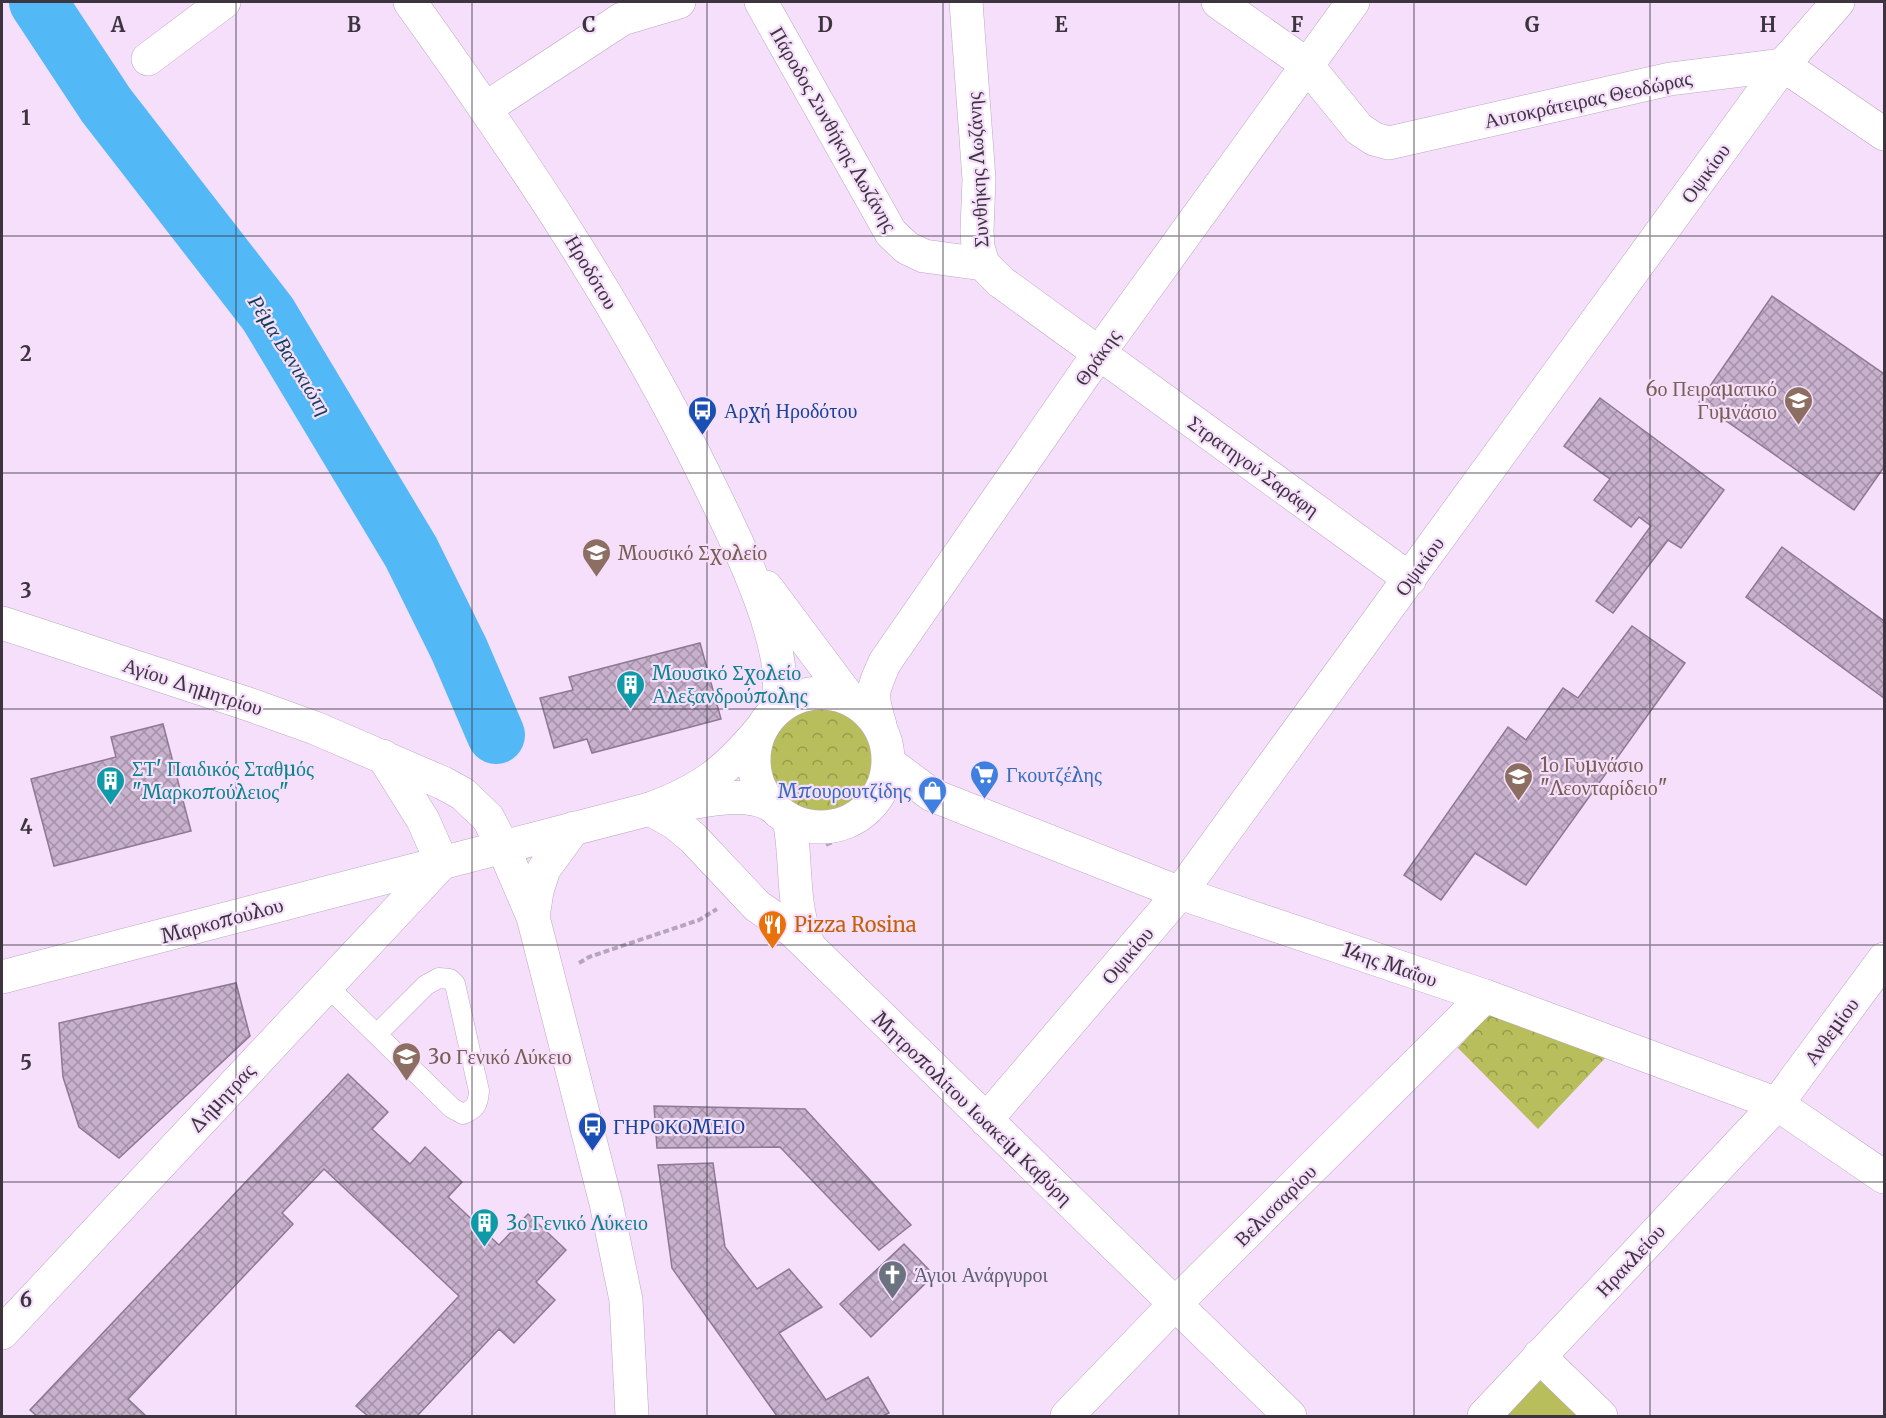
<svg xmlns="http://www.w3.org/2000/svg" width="1886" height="1418" font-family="Merriweather,serif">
	<defs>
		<pattern id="park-crowns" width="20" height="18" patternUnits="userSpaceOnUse" patternTransform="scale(1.5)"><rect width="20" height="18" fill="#b8be5b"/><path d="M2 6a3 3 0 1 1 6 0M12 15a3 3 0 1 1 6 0" fill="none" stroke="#979b4d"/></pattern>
		<pattern id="building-cross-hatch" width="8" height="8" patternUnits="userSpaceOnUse" patternTransform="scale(1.5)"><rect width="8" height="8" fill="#c7b1cc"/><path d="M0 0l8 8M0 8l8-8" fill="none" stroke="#a391a7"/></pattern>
	</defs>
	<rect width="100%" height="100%" fill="#f5dffa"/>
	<path fill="#b8be5b" d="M 1539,1374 L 1580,1416 L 1500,1416 Z"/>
	<path fill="url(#park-crowns)" d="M769 756a56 56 0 1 1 112 0a56 56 0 1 1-112 0Z
		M 1492,1010 L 1607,1056 L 1538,1129 L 1458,1048 Z"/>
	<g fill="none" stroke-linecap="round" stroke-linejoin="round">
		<path stroke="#52b8f6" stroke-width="58" d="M 38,2 L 106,105 L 268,314 L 411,552 L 459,649 L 496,735"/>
	</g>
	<path fill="url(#building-cross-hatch)" stroke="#8d7992" stroke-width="1.5" d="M 1772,296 L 1884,374 L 1884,467 L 1854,510 L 1699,402 Z
		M 1600,398 L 1724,490 L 1681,548 L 1668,540 L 1613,613 L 1596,601 L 1651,526 L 1639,517 L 1631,527 L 1594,500 L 1610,479 L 1564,446 Z
		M 1782,547 L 1884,621 L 1884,698 L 1746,597 Z
		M 1632,626 L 1685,663 L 1526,885 L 1475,853 L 1441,900 L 1404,875 L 1508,727 L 1526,740 L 1563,688 L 1578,698 Z
		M 700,643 L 721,719 L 592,753 L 587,739 L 554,748 L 540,698 L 573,690 L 569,677 Z
		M 163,724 L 191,831 L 54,866 L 31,779 L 116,757 L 111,737 Z
		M 236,983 L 250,1036 L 119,1158 L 79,1127 L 63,1077 L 59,1023 Z
		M 348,1074 L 388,1112 L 372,1129 L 410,1164 L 425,1147 L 462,1182 L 448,1197 L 499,1245 L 528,1214 L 566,1250 L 536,1282 L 555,1300 L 514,1343 L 499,1329 L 417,1416 L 368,1416 L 356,1406 L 459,1296 L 324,1169 L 282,1213 L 293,1224 L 128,1399 L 146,1416 L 37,1416 L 30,1410 Z
		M 654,1106 L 805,1109 L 911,1225 L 879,1250 L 780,1147 L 657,1148 Z
		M 713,1163 L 725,1247 L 757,1289 L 789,1269 L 822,1307 L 779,1333 L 826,1400 L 868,1377 L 889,1413 L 883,1416 L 777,1416 L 672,1268 L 658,1165 Z
		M 904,1244 L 934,1275 L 871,1337 L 840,1304 Z"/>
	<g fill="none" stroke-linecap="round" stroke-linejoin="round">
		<defs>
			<path id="service" d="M 326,985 L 452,1108 L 463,1114 C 475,1109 478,1105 479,1091 L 455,984 L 450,979 L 439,978 L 426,985 L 377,1034"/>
			<path id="minor" d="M 761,2 L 891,233 L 907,248 L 924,256 L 983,264
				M 966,2 L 979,179 L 977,231 L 978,247 L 983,264 L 1001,282 L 1410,579
				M 1218,2 L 1306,64
				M 148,59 L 224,2
				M 486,108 L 622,19 L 679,2
				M 1777,1104 L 1884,959
				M 986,1120 L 1180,893 L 1783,65 L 1838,2
				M 1539,1356 L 1601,1416
				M 1067,1416 L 1175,1304 L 1485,996"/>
			<path id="tertiary" d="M 1306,64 L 1359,129 L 1374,139 L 1389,143 L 1670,79 L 1783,65 L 1884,134
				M 2,623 L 248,704 L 315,728 L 443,783 L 463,794 L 488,818 L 503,847 L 533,917 L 606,1203 L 626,1300 L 632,1416
				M 880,725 C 870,694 872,691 885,662 L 1099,353 L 1353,2
				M 383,756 L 423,820 L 442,863
				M 533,917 L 537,891 L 544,869 L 574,828
				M 2,977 L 650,809
				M 2,1333 L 442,863
				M 1484,1416 L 1777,1104"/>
			<path id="secondary" d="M 410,2 C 520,155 624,310 707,480 C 729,525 751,570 767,618 C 772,636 779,656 779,675 C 780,686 779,697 778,707
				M 766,587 L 849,698
				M754 760a67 67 0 1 1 134 0a67 67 0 1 1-134 0Z
				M 889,763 L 932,795 L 1180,893 L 1485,996 L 1777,1104 L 1884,1177
				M 678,805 C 706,801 743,791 769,804
				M 650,809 L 675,823 L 693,838 L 757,906 L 793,931 L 1290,1416
				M 650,809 C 703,789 725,772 761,729
				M 789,819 C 798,863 790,904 809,946"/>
		</defs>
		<use href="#service" stroke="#bca7c1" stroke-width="21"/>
		<use href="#minor" stroke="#bca7c1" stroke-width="34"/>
		<use href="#tertiary" stroke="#bca7c1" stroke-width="34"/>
		<use href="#secondary" stroke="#bca7c1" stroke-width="34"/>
		<path stroke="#b7a6bb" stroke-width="4" stroke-dasharray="6 3" stroke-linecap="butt" d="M 826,845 C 851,834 870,821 890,803
			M 579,963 L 589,957 L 699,920 L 717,909"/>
		<use href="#service" stroke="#fff" stroke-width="20"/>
		<use href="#minor" stroke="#fff" stroke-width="33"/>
		<use href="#tertiary" stroke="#fff" stroke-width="33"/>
		<use href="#secondary" stroke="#fff" stroke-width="33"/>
	</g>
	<path fill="none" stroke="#3d343f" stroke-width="1.5" stroke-opacity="0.55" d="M 236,2 L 236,1416M 472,2 L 472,1416M 707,2 L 707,1416M 943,2 L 943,1416M 1179,2 L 1179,1416M 1414,2 L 1414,1416M 1650,2 L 1650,1416M 2,236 L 1884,236M 2,473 L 1884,473M 2,709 L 1884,709M 2,945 L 1884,945M 2,1182 L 1884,1182"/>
	<defs>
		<symbol id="school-pin" viewBox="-11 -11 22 30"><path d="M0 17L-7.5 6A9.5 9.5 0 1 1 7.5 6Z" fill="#8d6e63" stroke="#f5dffa"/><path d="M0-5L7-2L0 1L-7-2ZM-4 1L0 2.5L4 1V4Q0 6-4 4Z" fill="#fff"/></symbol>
		<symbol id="bus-pin" viewBox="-11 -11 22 30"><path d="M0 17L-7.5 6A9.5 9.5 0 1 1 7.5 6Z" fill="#1a4fb4" stroke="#f5dffa"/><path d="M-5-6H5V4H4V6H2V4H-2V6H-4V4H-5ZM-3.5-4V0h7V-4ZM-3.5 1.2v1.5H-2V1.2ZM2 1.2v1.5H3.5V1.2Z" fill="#fff"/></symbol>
		<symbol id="building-pin" viewBox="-11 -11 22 30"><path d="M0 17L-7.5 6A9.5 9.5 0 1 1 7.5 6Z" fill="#0f9aa8" stroke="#f5dffa"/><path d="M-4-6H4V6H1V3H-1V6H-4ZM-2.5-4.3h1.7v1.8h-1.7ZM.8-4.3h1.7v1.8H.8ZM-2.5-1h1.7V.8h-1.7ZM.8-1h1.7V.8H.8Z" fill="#fff"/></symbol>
		<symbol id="supermarket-pin" viewBox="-11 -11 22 30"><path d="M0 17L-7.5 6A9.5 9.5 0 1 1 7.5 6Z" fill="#3f7fe0" stroke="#f5dffa"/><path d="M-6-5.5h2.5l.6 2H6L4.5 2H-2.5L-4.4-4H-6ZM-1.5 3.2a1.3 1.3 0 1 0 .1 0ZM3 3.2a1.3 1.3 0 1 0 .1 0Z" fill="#fff"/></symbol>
		<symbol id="shop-pin" viewBox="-11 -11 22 30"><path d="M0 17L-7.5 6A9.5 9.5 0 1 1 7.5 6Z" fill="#3f7fe0" stroke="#f5dffa"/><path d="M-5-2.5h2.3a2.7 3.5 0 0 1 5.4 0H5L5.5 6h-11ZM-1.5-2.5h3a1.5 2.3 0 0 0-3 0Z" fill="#fff"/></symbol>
		<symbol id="restaurant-pin" viewBox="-11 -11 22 30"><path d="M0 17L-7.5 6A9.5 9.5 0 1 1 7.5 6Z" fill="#e8710a" stroke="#f5dffa"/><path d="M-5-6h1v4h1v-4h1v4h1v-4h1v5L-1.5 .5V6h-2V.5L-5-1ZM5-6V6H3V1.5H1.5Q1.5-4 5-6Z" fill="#fff"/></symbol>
		<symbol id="church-pin" viewBox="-11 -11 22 30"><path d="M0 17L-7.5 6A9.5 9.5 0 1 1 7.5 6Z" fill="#6b7280" stroke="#f5dffa"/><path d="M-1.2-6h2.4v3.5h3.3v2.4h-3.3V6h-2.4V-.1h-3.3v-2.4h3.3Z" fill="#fff"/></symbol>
	</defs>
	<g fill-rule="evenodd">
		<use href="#school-pin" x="1782" y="384" width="33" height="45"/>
		<use href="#bus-pin" x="686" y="394" width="33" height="45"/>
		<use href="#school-pin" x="580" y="536" width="33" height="45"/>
		<use href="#building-pin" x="614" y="668" width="33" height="45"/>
		<use href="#supermarket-pin" x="968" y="758" width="33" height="45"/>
		<use href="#school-pin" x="1502" y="760" width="33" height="45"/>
		<use href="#building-pin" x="94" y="764" width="33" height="45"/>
		<use href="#shop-pin" x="916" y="774" width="33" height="45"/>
		<use href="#restaurant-pin" x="756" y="908" width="33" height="45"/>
		<use href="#school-pin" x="390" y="1040" width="33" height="45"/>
		<use href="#bus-pin" x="576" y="1110" width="33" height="45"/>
		<use href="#building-pin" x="468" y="1206" width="33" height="45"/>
		<use href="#church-pin" x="876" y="1258" width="33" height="45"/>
	</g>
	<g text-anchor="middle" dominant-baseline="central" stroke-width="4.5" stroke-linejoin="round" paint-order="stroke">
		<g font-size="20" fill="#3d343f" stroke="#f5dffa">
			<text transform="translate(1588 99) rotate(-12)">Αυτοκράτειρας Θεοδώρας</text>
			<text transform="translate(834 129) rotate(60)">Πάροδος Συνθήκης Λωζάνης</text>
			<text transform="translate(977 170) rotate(-93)">Συνθήκης Λωζάνης</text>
			<text transform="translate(1705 173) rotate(-54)">Οψικίου</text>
			<text transform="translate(592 272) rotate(59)">Ηροδότου</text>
			<text transform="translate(1097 357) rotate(-55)">Θράκης</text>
			<text transform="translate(1254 466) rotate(36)">Στρατηγού Σαράφη</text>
			<text transform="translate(1419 566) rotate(-54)">Οψικίου</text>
			<text transform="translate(193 686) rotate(18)">Αγίου Δημητρίου</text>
			<text transform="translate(222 920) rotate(-15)">Μαρκοπούλου</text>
			<text transform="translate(1127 955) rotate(-50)">Οψικίου</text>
			<text transform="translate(1390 964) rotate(19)">14ης Μαΐου</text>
			<text transform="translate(1831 1031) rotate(-54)">Ανθεμίου</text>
			<text transform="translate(221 1098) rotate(-47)">Δήμητρας</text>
			<text transform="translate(973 1108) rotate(44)">Μητροπολίτου Ιωακείμ Καβύρη</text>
			<text transform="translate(1275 1205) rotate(-45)">Βελισσαρίου</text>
			<text transform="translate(1630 1260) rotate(-47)">Ηρακλείου</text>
		</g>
		<g font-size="20" fill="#785e54" stroke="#f5dffa" text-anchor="start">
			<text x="1777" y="388" text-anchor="end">6ο Πειραματικό<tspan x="1777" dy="23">Γυμνάσιο</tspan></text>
			<text x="618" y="552">Μουσικό Σχολείο</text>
			<text x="1540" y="764">1ο Γυμνάσιο<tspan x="1540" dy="23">"Λεονταρίδειο"</tspan></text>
			<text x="428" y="1056">3o Γενικό Λύκειο</text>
		</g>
		<g font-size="20" fill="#164399" stroke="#f5dffa" text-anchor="start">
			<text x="724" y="410">Αρχή Ηροδότου</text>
			<text x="613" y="1126">ΓΗΡΟΚΟΜΕΙΟ</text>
		</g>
		<g font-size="20" fill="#0d838f" stroke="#f5dffa" text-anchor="start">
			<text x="652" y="672">Μουσικό Σχολείο<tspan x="652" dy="23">Αλεξανδρούπολης</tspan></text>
			<text x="132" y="768">ΣΤ' Παιδικός Σταθμός<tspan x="132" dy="23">"Μαρκοπούλειος"</tspan></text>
			<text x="506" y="1222">3ο Γενικό Λύκειο</text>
		</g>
		<g font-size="20" fill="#366cbe" stroke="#f5dffa" text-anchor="start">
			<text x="1006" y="774">Γκουτζέλης</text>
			<text x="911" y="790" text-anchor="end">Μπουρουτζίδης</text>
		</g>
		<g font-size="20" fill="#c56008" stroke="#f5dffa" text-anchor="start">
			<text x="794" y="924">Pizza Rosina</text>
		</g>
		<g font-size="20" fill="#5b616d" stroke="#f5dffa" text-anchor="start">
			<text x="914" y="1274">Άγιοι Ανάργυροι</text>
		</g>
		<g font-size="21" font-style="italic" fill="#133e57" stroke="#f5dffa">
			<text transform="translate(290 355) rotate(58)">Ρέμα Βανικιώτη</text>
		</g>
	</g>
	<g font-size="20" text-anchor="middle" font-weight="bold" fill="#3d343f" stroke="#f5dffa" stroke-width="4.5" stroke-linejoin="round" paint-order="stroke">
		<text x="118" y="32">A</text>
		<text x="354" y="32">B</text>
		<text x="589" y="32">C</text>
		<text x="825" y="32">D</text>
		<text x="1061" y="32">E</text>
		<text x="1297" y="32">F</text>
		<text x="1532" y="32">G</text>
		<text x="1768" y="32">H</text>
		<text x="26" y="125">1</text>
		<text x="26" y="361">2</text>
		<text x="26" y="598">3</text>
		<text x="26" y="834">4</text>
		<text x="26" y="1070">5</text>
		<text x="26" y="1307">6</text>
	</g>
	<rect width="1886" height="1418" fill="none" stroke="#3d343f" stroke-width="6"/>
</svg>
